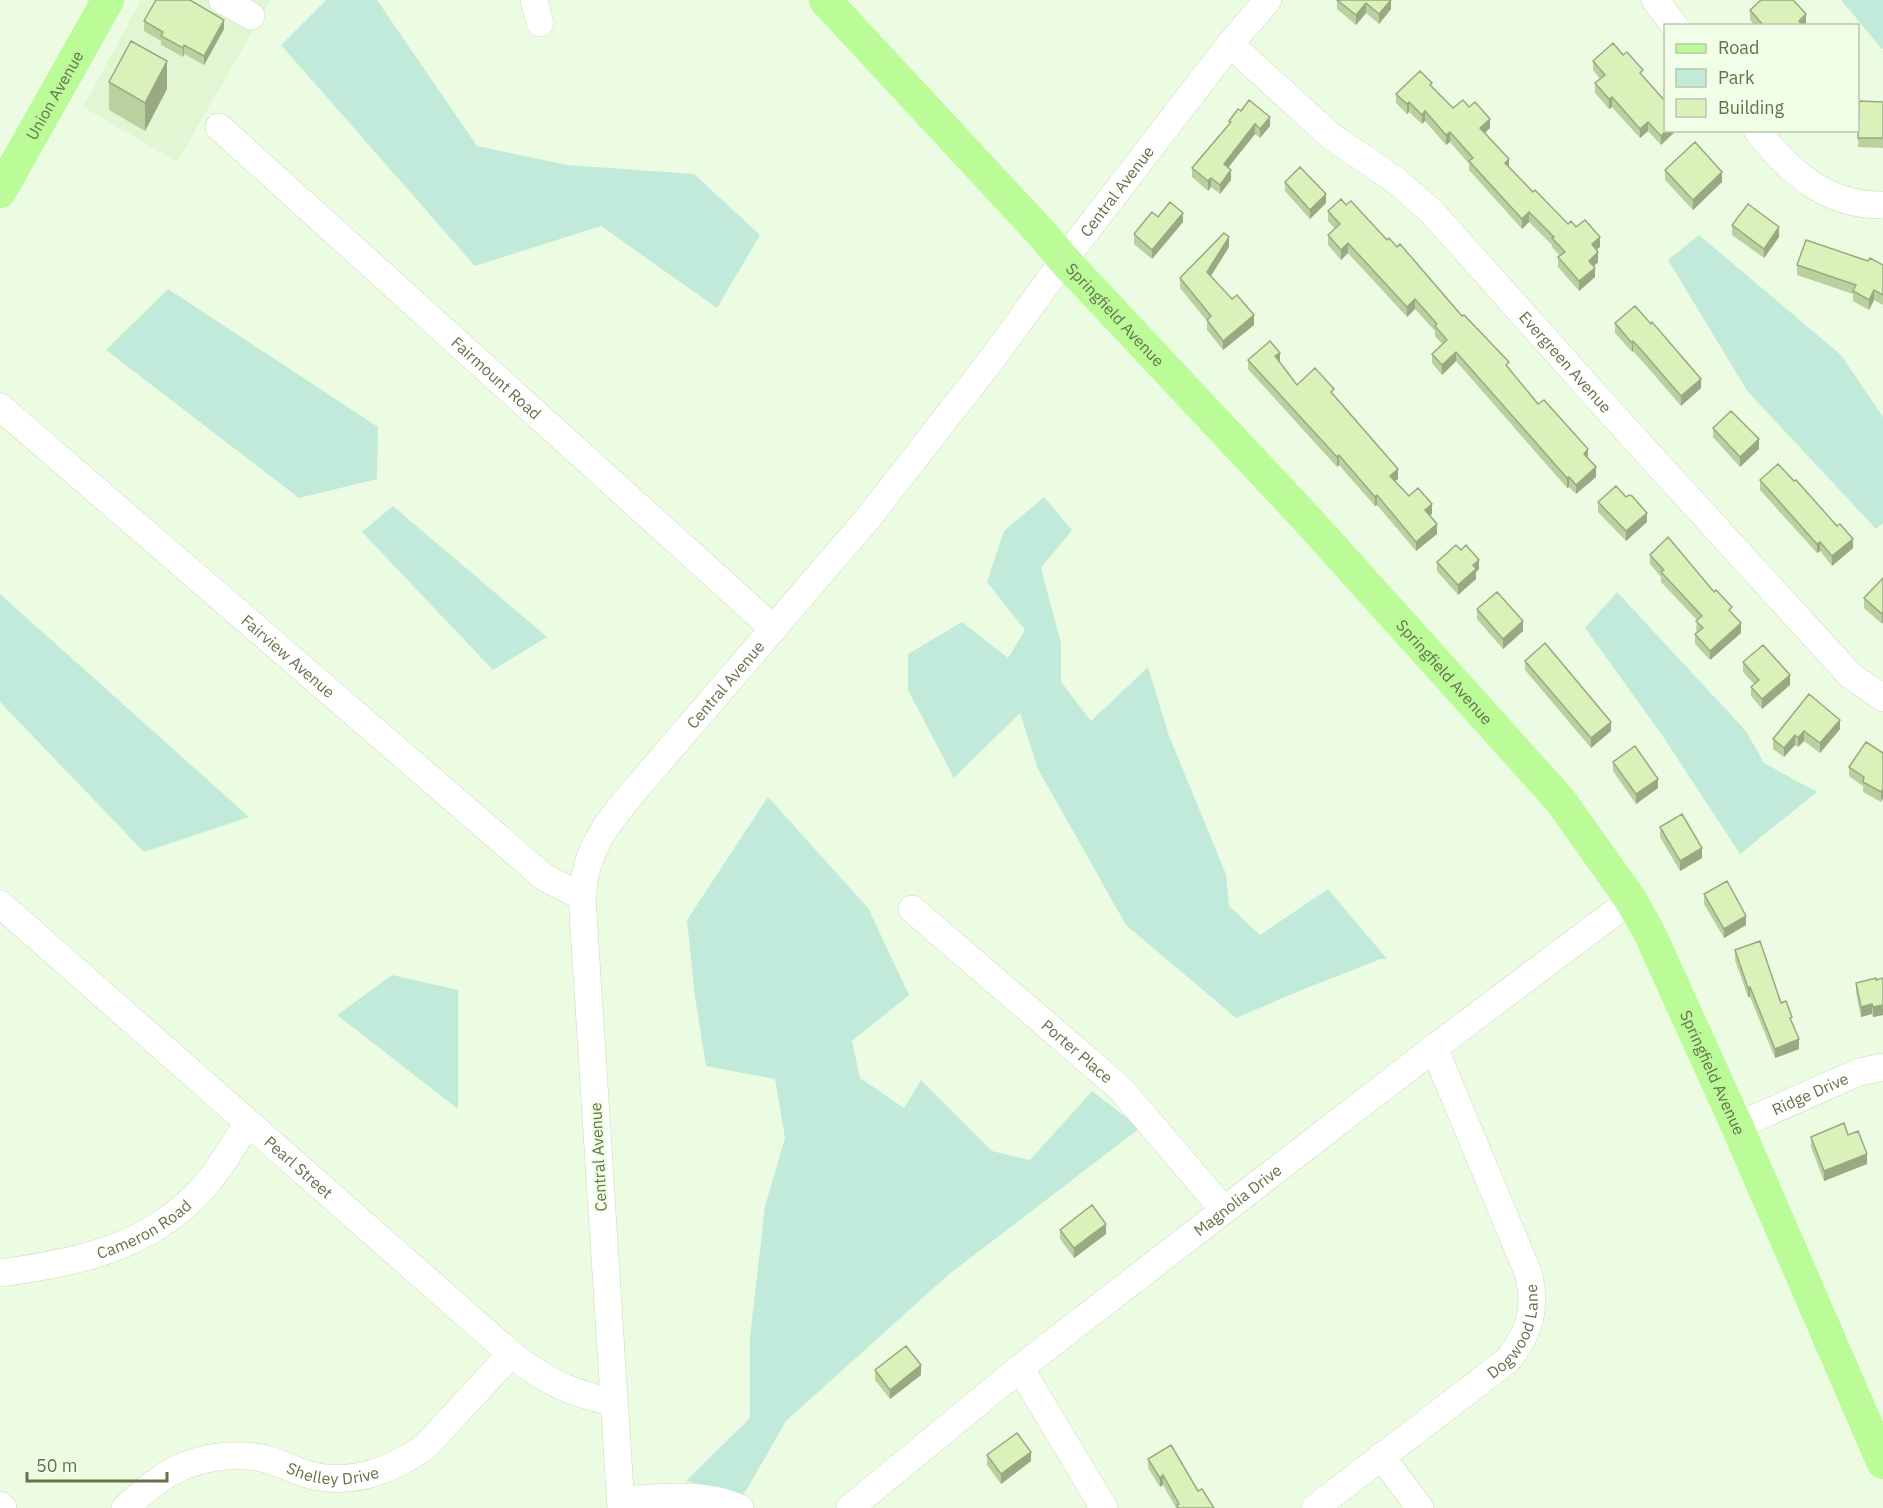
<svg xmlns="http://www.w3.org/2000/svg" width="1883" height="1508" font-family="'IBM Plex Sans',sans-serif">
	<rect width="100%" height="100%" fill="#ebfce2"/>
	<path fill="#e2f6d3" d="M 141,0 L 271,0 L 177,162 L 83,107 Z"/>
	<path fill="#c1eada" d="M 326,0 L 377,0 L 477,146 L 567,165 L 694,174 L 760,235 L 717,308 L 601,226 L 475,266 L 281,45 Z
		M 1841,0 L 1883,0 L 1883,49 L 1882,49 Z
		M 1699,235 L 1841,355 L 1883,417 L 1883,523 L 1876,529 L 1748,392 L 1668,260 Z
		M 168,289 L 378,427 L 377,479 L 299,498 L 106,350 Z
		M 1044,497 L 1072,530 L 1041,568 L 1061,643 L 1061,682 L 1091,721 L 1148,667 L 1169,736 L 1226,874 L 1229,906 L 1260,935 L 1328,889 L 1387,959 L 1381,959 L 1304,989 L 1236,1018 L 1126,925 L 1038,769 L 1020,713 L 954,778 L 908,690 L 908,654 L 962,622 L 1008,658 L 1025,630 L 987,582 L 1004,531 Z
		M 393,506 L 547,637 L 493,670 L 362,532 Z
		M 1617,592 L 1746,731 L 1764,763 L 1817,792 L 1740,854 L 1662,735 L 1585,628 Z
		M 0,594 L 249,817 L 144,852 L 0,702 Z
		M 768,797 L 868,908 L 909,995 L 852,1041 L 860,1078 L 904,1108 L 921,1080 L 992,1151 L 1030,1160 L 1092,1091 L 1140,1128 L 948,1275 L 786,1421 L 744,1494 L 686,1481 L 750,1418 L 750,1338 L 765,1206 L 785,1138 L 775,1079 L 706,1066 L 695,997 L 687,920 Z
		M 392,975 L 458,990 L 458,1109 L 337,1015 Z"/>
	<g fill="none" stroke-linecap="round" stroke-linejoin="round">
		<defs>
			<g id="minor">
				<path d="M 222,0 L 251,16"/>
				<path d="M 534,0 L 540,23"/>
				<path d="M 1655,0 L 1675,26"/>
				<path id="s1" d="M 1230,44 L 1332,137 L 1394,179 L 1431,211 L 1612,414 L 1851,676 L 1883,698"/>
				<path id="s2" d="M 219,127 L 774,629"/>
				<path d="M 1757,130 C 1789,172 1827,206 1883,205"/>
				<path id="s3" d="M 0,407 L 544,877 L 582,897"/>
				<path id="s4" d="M 0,904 L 511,1354 C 547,1382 568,1392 612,1402"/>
				<path id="s5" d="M 912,909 L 1120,1088 L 1224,1210"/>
				<path id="s6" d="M 1737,1126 L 1859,1072 L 1883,1067"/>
				<path id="s7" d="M 0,1273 C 83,1262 162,1245 215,1173 C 227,1157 237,1139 248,1123"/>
				<path d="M 1020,1368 L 1104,1508"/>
				<path d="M 1381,1456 L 1420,1508"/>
				<path d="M 620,1500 C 660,1498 702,1491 740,1508"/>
				<path d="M 0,1505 L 3,1508"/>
				<path id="s8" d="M 125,1508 C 144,1491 165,1472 189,1464 C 214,1455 245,1453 270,1460 C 286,1465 301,1474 318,1477 C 359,1483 391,1470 425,1447 L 511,1354"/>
				<path id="s9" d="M 621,1508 L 582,897 C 586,846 608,822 640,784 L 869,517 L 992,359 L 1064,260 L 1230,44 L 1268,0"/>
				<path id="s10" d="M 850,1508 L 1020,1368 L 1434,1048 L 1631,900"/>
				<path id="s11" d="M 1315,1508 L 1508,1360 C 1530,1332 1536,1310 1529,1275 L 1434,1048"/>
			</g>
			<g id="major">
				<path id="s12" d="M 825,0 L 1044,236 L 1064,260 L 1306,518 L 1560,800 L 1631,900 L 1649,932 L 1737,1126 L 1883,1463"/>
				<path id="s13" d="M 0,192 L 108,0"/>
			</g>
		</defs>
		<use href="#minor" stroke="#cadcb9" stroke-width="28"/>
		<use href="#major" stroke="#fff" stroke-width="34"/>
		<use href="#minor" stroke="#fff" stroke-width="27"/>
		<use href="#major" stroke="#bbfc99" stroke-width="33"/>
	</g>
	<path fill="#bbd09f" d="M 1337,0 L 1391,0 L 1391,9 L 1379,24 L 1366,13 L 1356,25 L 1337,9 Z
		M 1750,10 L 1806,24 L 1804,26 L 1755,26 L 1750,20 Z
		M 144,21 L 224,29 L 204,65 L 184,54 L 183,57 L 161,45 L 161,41 L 144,31 Z
		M 1593,61 L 1643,77 L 1665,101 L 1661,145 L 1648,131 L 1640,138 L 1612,107 L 1609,109 L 1595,93 L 1595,83 L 1600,79 L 1593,70 Z
		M 109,82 L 167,89 L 145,131 L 109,110 Z
		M 1432,86 L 1453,108 L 1490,128 L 1485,133 L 1509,167 L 1533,192 L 1568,224 L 1576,227 L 1600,247 L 1596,250 L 1598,262 L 1593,267 L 1595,277 L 1579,291 L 1558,267 L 1558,257 L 1560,256 L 1552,247 L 1552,245 L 1529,222 L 1522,229 L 1469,170 L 1469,164 L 1450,142 L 1446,145 L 1425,121 L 1422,124 L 1409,112 L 1407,114 L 1396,103 L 1396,94 Z
		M 1859,101 L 1883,102 L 1883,148 L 1858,147 Z
		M 1241,111 L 1270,126 L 1260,138 L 1255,134 L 1228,167 L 1231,180 L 1220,194 L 1211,187 L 1208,191 L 1192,177 L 1192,168 L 1229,125 L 1229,121 Z
		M 1665,170 L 1722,182 L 1693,210 L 1665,180 Z
		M 1285,182 L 1326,203 L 1310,219 L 1285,191 Z
		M 1346,205 L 1387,240 L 1509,370 L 1538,404 L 1588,459 L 1596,477 L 1576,494 L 1569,487 L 1567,488 L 1456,361 L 1442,375 L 1432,363 L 1432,354 L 1442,344 L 1435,336 L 1435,331 L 1415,309 L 1407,317 L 1348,253 L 1341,260 L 1328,245 L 1328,235 L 1335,229 L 1328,221 L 1328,211 Z
		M 1158,217 L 1183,222 L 1152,259 L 1134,244 L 1134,234 Z
		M 1732,225 L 1779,237 L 1764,258 L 1732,235 Z
		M 1229,247 L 1211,276 L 1254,325 L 1223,350 L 1207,330 L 1207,321 L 1180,288 L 1180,278 Z
		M 1868,261 L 1883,265 L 1883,305 L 1874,300 L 1869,310 L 1853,301 L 1853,294 L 1797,275 L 1797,265 Z
		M 1615,323 L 1701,388 L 1681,406 L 1643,362 L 1633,351 L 1632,352 L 1615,333 Z
		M 1248,360 L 1280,362 L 1297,385 L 1334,396 L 1398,479 L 1395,481 L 1409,496 L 1432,514 L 1430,515 L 1437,534 L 1416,551 L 1377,505 L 1375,506 L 1339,465 L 1337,467 L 1248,369 Z
		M 1713,428 L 1759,449 L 1740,467 L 1713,437 Z
		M 1760,480 L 1853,548 L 1832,566 L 1820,551 L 1817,553 L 1760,490 Z
		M 1626,497 L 1647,522 L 1626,541 L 1598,512 L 1598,502 Z
		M 1650,555 L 1732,613 L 1741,633 L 1710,660 L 1695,644 L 1695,634 L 1698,632 L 1696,631 L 1697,620 L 1661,582 L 1661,577 L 1650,564 Z
		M 1437,562 L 1479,569 L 1476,572 L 1476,579 L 1458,595 L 1437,571 Z
		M 1883,578 L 1882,624 L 1864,608 L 1864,598 Z
		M 1477,609 L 1523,631 L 1503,649 L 1477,619 Z
		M 1525,661 L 1611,731 L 1591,748 L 1525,670 Z
		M 1743,662 L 1790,685 L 1762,709 L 1751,696 L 1751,687 L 1754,684 L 1743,672 Z
		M 1809,694 L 1840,729 L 1820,753 L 1804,741 L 1798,747 L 1795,745 L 1784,757 L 1773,749 L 1773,739 Z
		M 1883,753 L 1881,802 L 1863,792 L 1863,786 L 1849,776 L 1849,767 Z
		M 1613,762 L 1658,788 L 1636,804 L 1613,771 Z
		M 1660,827 L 1702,858 L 1680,871 L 1660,837 Z
		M 1704,894 L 1746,925 L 1724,938 L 1704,904 Z
		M 1735,950 L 1781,1003 L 1792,1024 L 1799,1049 L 1775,1058 L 1750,997 L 1748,997 L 1735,960 Z
		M 1883,978 L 1883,1015 L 1873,1017 L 1872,1014 L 1861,1017 L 1856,992 L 1856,983 Z
		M 1848,1135 L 1867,1164 L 1824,1181 L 1811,1147 L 1811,1137 Z
		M 1060,1230 L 1106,1234 L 1074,1258 L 1060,1239 Z
		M 875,1370 L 921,1375 L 890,1399 L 875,1380 Z
		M 987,1455 L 1031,1461 L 1001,1484 L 987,1465 Z
		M 1148,1459 L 1198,1491 L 1214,1508 L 1176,1508 L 1163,1485 L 1160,1487 L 1148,1468 Z"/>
	<path fill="#99a982" d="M 1391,0 L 1391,9 L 1379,24 L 1379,14 Z
		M 1366,3 L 1366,13 L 1356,25 L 1356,15 Z
		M 1806,14 L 1806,24 L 1804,26 L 1799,26 L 1799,21 Z
		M 224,20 L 224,29 L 204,65 L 204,56 Z
		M 184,45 L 184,54 L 183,57 L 183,48 Z
		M 167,61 L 167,89 L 145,131 L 145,103 Z
		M 1612,97 L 1612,107 L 1609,109 L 1609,99 Z
		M 1409,102 L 1409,112 L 1407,114 L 1407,104 Z
		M 1425,111 L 1425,121 L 1422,124 L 1422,115 Z
		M 1270,117 L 1270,126 L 1260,138 L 1260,129 Z
		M 1490,119 L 1490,128 L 1480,137 L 1480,128 Z
		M 1648,122 L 1648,131 L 1640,138 L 1640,129 Z
		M 1255,124 L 1255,134 L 1224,173 L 1224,164 Z
		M 1667,130 L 1677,130 L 1661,145 L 1661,136 Z
		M 1450,132 L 1450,142 L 1446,145 L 1446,135 Z
		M 1509,159 L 1509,168 L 1505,163 Z
		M 1231,170 L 1231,180 L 1220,194 L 1220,185 Z
		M 1722,172 L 1722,182 L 1693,210 L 1693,200 Z
		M 1211,178 L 1211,187 L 1208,191 L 1208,181 Z
		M 1326,194 L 1326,203 L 1310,219 L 1310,210 Z
		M 1529,212 L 1529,222 L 1522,229 L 1522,219 Z
		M 1183,213 L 1183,222 L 1152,259 L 1152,250 Z
		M 1779,227 L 1779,237 L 1764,258 L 1764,249 Z
		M 1229,237 L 1229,247 L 1207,282 L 1207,272 Z
		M 1600,237 L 1600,247 L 1592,254 L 1592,244 Z
		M 1348,243 L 1348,253 L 1341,260 L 1341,250 Z
		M 1598,252 L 1598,262 L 1589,271 L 1589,261 Z
		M 1595,268 L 1595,277 L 1579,291 L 1579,281 Z
		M 1874,290 L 1874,300 L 1869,310 L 1869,300 Z
		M 1415,299 L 1415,309 L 1407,317 L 1407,307 Z
		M 1254,315 L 1254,325 L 1223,350 L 1223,341 Z
		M 1633,341 L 1633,351 L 1632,352 L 1632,343 Z
		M 1456,352 L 1456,361 L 1442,375 L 1442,365 Z
		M 1280,353 L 1280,362 L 1275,356 Z
		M 1701,379 L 1701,388 L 1681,406 L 1681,396 Z
		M 1759,439 L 1759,449 L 1740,467 L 1740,457 Z
		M 1588,449 L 1588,459 L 1584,454 Z
		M 1339,455 L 1339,465 L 1337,467 L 1337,457 Z
		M 1596,467 L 1596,477 L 1576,494 L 1576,485 Z
		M 1398,469 L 1398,479 L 1390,485 L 1390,476 Z
		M 1569,477 L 1569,487 L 1567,488 L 1567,478 Z
		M 1377,495 L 1377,505 L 1375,506 L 1375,497 Z
		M 1432,504 L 1432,514 L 1425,519 L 1425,510 Z
		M 1647,513 L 1647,522 L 1626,541 L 1626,531 Z
		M 1437,524 L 1437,534 L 1416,551 L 1416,542 Z
		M 1853,539 L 1853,548 L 1832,566 L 1832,556 Z
		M 1820,542 L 1820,551 L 1817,553 L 1817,544 Z
		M 1479,560 L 1479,569 L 1476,572 L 1476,579 L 1458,595 L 1458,585 L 1473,565 Z
		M 1883,612 L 1883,622 L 1882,624 L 1882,614 Z
		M 1523,621 L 1523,631 L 1503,649 L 1503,639 Z
		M 1741,623 L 1741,633 L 1710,660 L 1710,651 Z
		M 1790,675 L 1790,685 L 1762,709 L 1762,699 Z
		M 1840,720 L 1840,729 L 1820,753 L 1820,743 Z
		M 1611,722 L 1611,731 L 1591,748 L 1591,738 Z
		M 1804,731 L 1804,741 L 1798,747 L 1798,738 Z
		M 1795,735 L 1795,745 L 1784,757 L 1784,748 Z
		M 1658,779 L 1658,788 L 1636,804 L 1636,794 Z
		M 1883,788 L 1883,798 L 1881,802 L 1881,792 Z
		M 1702,848 L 1702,858 L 1680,871 L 1680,861 Z
		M 1746,916 L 1746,925 L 1724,938 L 1724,929 Z
		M 1750,987 L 1750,997 L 1748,997 L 1748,988 Z
		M 1872,1004 L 1872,1014 L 1861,1017 L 1861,1007 Z
		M 1883,1005 L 1883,1015 L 1873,1017 L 1873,1007 Z
		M 1799,1039 L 1799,1049 L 1775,1058 L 1775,1049 Z
		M 1867,1154 L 1867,1164 L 1824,1181 L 1824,1171 Z
		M 1106,1224 L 1106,1234 L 1074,1258 L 1074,1248 Z
		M 921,1365 L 921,1375 L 890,1399 L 890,1390 Z
		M 1031,1452 L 1031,1461 L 1001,1484 L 1001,1474 Z
		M 1163,1475 L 1163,1485 L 1160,1487 L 1160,1478 Z"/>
	<path fill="#daf2b9" stroke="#99a982" stroke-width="1.5" d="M 156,0 L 190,0 L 224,20 L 204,56 L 184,45 L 183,48 L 161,36 L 163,32 L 144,21 Z
		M 1337,0 L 1391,0 L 1379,14 L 1366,3 L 1356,15 Z
		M 1761,0 L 1793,0 L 1806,14 L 1799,21 L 1803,26 L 1764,26 L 1750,10 Z
		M 131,41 L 167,61 L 145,103 L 109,82 Z
		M 1613,43 L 1623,55 L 1627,52 L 1643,70 L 1640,73 L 1665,101 L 1665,130 L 1667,130 L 1661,136 L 1648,122 L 1640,129 L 1612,97 L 1609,99 L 1595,83 L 1605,75 L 1593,61 Z
		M 1420,71 L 1432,83 L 1430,85 L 1453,108 L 1463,100 L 1469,107 L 1475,102 L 1490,119 L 1480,128 L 1509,159 L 1505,163 L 1533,192 L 1535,190 L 1568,224 L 1571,221 L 1576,227 L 1585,220 L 1600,237 L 1592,244 L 1598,252 L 1589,261 L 1595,268 L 1579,281 L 1558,257 L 1565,252 L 1552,238 L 1554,237 L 1529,212 L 1522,219 L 1469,161 L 1473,158 L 1450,132 L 1446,135 L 1425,111 L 1422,115 L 1409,102 L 1407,104 L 1396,94 Z
		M 1249,100 L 1270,117 L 1260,129 L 1255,124 L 1224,164 L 1231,170 L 1220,185 L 1211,178 L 1208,181 L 1192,168 L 1231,122 L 1229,121 L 1238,109 L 1241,111 Z
		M 1859,101 L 1883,102 L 1883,138 L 1858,138 Z
		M 1695,142 L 1722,172 L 1693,200 L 1665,170 Z
		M 1300,167 L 1326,194 L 1310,210 L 1285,182 Z
		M 1341,199 L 1346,205 L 1351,201 L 1387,240 L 1389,238 L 1397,247 L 1400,244 L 1462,316 L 1464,315 L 1509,362 L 1506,365 L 1538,404 L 1544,400 L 1588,449 L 1584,454 L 1596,467 L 1576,485 L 1569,477 L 1567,478 L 1456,352 L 1442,365 L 1432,354 L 1447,340 L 1435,326 L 1437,324 L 1415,299 L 1407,307 L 1348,243 L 1341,250 L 1328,235 L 1340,224 L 1328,211 Z
		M 1170,202 L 1183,213 L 1152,250 L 1134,234 L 1152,212 L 1158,217 Z
		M 1748,204 L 1779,227 L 1764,249 L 1732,225 Z
		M 1224,233 L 1229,237 L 1207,272 L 1232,299 L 1237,295 L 1254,315 L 1223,341 L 1207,320 L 1211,316 L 1180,278 Z
		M 1806,240 L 1868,261 L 1870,258 L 1883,265 L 1883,295 L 1874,290 L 1869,300 L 1853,291 L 1856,285 L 1797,265 Z
		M 1635,306 L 1651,324 L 1652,322 L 1701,379 L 1681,396 L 1643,352 L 1633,341 L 1632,343 L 1615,323 Z
		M 1270,341 L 1280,353 L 1275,356 L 1297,385 L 1315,368 L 1334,389 L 1331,392 L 1398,469 L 1390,476 L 1409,496 L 1418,488 L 1432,504 L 1425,510 L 1437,524 L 1416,542 L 1377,495 L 1375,497 L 1339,455 L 1337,457 L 1248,360 Z
		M 1731,411 L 1759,439 L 1740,457 L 1713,428 Z
		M 1778,464 L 1794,481 L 1796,480 L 1837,526 L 1840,524 L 1853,539 L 1832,556 L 1820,542 L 1817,544 L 1760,480 Z
		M 1616,486 L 1626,497 L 1629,495 L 1632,496 L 1647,513 L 1626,531 L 1598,502 Z
		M 1668,537 L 1714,592 L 1716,590 L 1732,607 L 1729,610 L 1741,623 L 1710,651 L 1695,634 L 1703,628 L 1696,621 L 1702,616 L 1661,572 L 1664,570 L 1650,555 Z
		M 1456,545 L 1461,550 L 1466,545 L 1479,560 L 1473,565 L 1476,569 L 1458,585 L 1437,562 Z
		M 1883,578 L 1883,612 L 1882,614 L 1864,598 Z
		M 1497,592 L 1523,621 L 1503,639 L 1477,609 Z
		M 1545,643 L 1611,722 L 1591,738 L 1525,661 Z
		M 1763,645 L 1790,675 L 1762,699 L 1751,687 L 1759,680 L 1743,662 Z
		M 1809,694 L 1840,720 L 1820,743 L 1804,731 L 1798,738 L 1795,735 L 1784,748 L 1773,739 Z
		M 1866,742 L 1883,753 L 1883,788 L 1881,792 L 1863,782 L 1864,777 L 1849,767 Z
		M 1635,746 L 1658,779 L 1636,794 L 1613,762 Z
		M 1682,814 L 1702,848 L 1680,861 L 1660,827 Z
		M 1727,881 L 1746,916 L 1724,929 L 1704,894 Z
		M 1760,941 L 1781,1003 L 1786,1001 L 1792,1017 L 1790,1018 L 1799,1039 L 1775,1049 L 1750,987 L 1748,988 L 1735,950 Z
		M 1876,978 L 1876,980 L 1883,978 L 1883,1005 L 1873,1007 L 1872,1004 L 1861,1007 L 1856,983 Z
		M 1844,1123 L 1848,1135 L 1858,1131 L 1867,1154 L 1824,1171 L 1811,1137 Z
		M 1092,1205 L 1106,1224 L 1074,1248 L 1060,1230 Z
		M 906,1346 L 921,1365 L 890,1390 L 875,1370 Z
		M 1017,1433 L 1031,1452 L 1001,1474 L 987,1455 Z
		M 1171,1445 L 1198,1491 L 1202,1489 L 1214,1508 L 1178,1508 L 1177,1505 L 1179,1504 L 1163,1475 L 1160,1478 L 1148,1459 Z"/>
	<g text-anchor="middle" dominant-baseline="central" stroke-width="5" stroke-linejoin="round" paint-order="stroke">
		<g font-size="16" fill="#637448" stroke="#f1ffe8">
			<text stroke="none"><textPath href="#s13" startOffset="111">Union Avenue</textPath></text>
			<text stroke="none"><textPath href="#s9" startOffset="1503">Central Avenue</textPath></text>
			<text stroke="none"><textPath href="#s12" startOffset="428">Springfield Avenue</textPath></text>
			<text stroke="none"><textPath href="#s1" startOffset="464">Evergreen Avenue</textPath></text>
			<text stroke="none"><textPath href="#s2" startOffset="374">Fairmount Road</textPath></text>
			<text stroke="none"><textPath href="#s3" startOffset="381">Fairview Avenue</textPath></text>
			<text stroke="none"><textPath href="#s12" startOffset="914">Springfield Avenue</textPath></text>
			<text stroke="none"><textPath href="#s9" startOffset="873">Central Avenue</textPath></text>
			<text stroke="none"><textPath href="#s5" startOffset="218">Porter Place</textPath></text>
			<text stroke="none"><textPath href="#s12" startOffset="1400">Springfield Avenue</textPath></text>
			<text stroke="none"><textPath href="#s6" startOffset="80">Ridge Drive</textPath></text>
			<text transform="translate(598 1157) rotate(-93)">Central Avenue</text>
			<text stroke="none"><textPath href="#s4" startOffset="398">Pearl Street</textPath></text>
			<text stroke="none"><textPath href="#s10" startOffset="495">Magnolia Drive</textPath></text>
			<text stroke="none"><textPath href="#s7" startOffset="152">Cameron Road</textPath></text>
			<text stroke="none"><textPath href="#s11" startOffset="272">Dogwood Lane</textPath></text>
			<text stroke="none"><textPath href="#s8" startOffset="226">Shelley Drive</textPath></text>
		</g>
	</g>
	<rect x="1664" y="24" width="195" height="108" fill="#f1ffe8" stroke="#b8c7a8" stroke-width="1.5"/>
	<rect x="1676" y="44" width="30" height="9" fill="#bbfc99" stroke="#b8c7a8" stroke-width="1.5"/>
	<text x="1718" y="54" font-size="18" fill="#637448">Road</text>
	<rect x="1676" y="69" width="30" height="18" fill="#c1eada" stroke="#b8c7a8" stroke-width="1.5"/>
	<text x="1718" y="84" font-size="18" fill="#637448">Park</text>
	<rect x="1676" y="99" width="30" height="18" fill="#daf2b9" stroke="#b8c7a8" stroke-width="1.5"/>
	<text x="1718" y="114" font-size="18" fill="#637448">Building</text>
	<path d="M27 1472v9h140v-9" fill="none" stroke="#637448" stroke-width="3"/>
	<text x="36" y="1472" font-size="18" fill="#637448" stroke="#f1ffe8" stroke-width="4.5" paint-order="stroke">50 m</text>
</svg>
